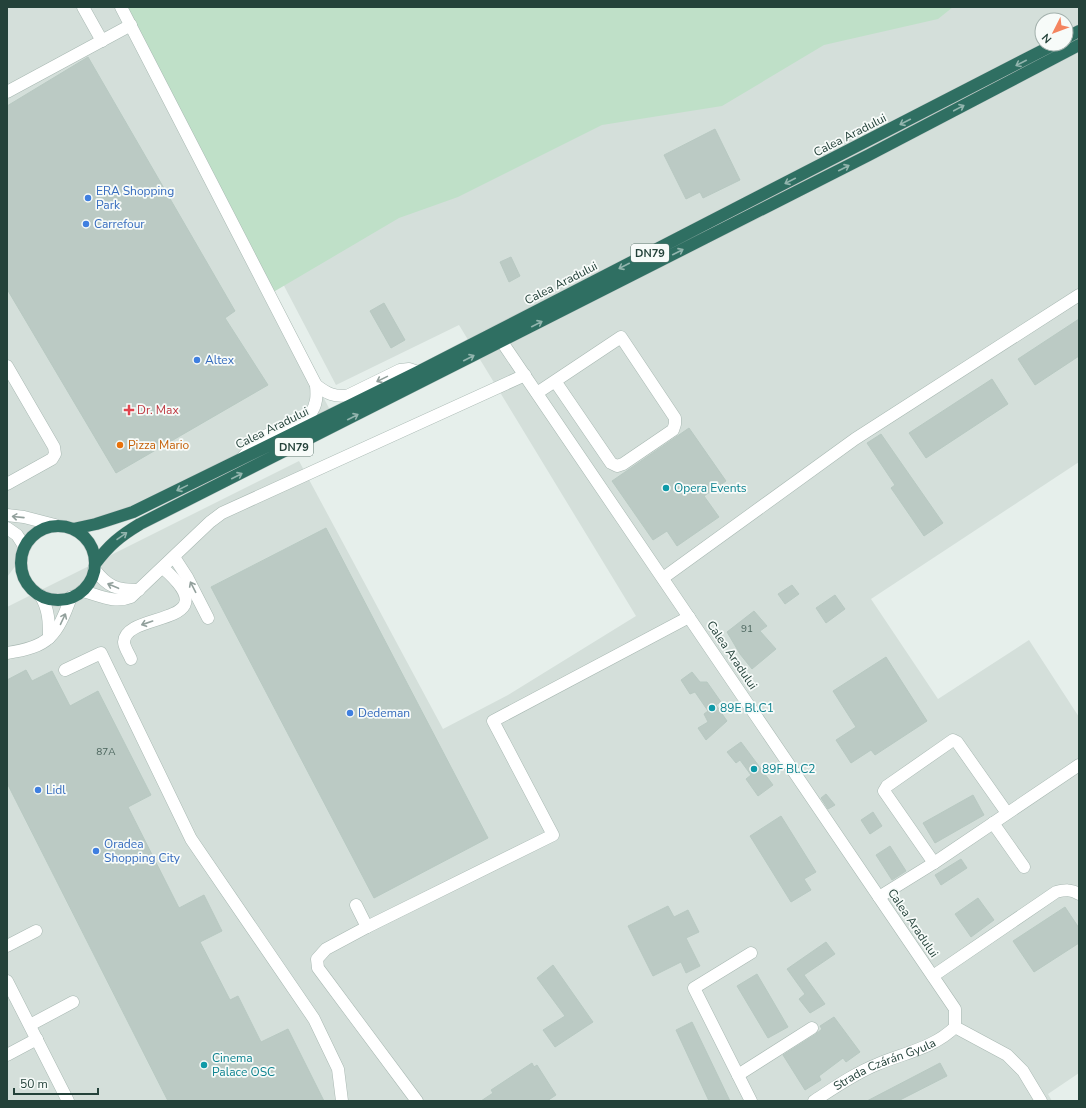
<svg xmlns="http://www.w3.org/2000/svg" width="1086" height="1108" font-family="'Nunito Sans',sans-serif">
	<rect width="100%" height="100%" fill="#e6efeb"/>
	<path fill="#d4dfda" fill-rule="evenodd" d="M 7,7 L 114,7 L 270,294 L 332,414 L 133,512 L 73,529 L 55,525 L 39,530 L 31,536 L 24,546 L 17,564 L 7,577 Z
		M 138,7 L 1079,7 L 1079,462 L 871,599 L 938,699 L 1029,640 L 1079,717 L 1079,1073 L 1048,1094 L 1052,1101 L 7,1101 L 7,607 L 299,461 L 443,729 L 508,695 L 636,616 L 459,325 L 336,385 ZM 1042,20 L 1066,20 L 1066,44 L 1042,44 Z"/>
	<path fill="#bfe0c8" d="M 114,7 L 953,7 L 938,19 L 824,45 L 722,106 L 602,125 L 458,197 L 399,218 L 270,294 Z"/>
	<path fill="#bbcac4" stroke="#b8c9c2" d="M 88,57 L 235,311 L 225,318 L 268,385 L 116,473 L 7,289 L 7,106 Z
		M 715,129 L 740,180 L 703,198 L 700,192 L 686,199 L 664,155 Z
		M 511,257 L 520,276 L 509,282 L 500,262 Z
		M 384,303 L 405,340 L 391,348 L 370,311 Z
		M 1079,319 L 1079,356 L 1035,385 L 1018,359 Z
		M 992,379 L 1008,404 L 926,458 L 909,433 Z
		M 689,428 L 726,481 L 704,496 L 719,517 L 677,546 L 667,531 L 653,540 L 612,481 Z
		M 881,434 L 943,523 L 924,536 L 891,488 L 895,485 L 867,443 Z
		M 326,528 L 488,838 L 374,898 L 211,587 Z
		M 792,585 L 799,594 L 785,604 L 778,594 Z
		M 835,595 L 845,609 L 826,623 L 816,608 Z
		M 754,611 L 767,626 L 760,631 L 776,649 L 752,669 L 740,654 L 727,632 Z
		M 886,657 L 927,721 L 875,755 L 871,750 L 851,763 L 836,740 L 856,727 L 833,691 Z
		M 26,670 L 32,681 L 52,671 L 70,706 L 98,691 L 151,795 L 128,807 L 179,908 L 204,895 L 222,931 L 200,942 L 230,1000 L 238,996 L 261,1042 L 288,1029 L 324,1101 L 168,1101 L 7,783 L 7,680 Z
		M 692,672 L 700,682 L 707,682 L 721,702 L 716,705 L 727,721 L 706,740 L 698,728 L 708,722 L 704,714 L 708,711 L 695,692 L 690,694 L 681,680 Z
		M 741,742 L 773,785 L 758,796 L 746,779 L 751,775 L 740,760 L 736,763 L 727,752 Z
		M 826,794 L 835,805 L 828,809 L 821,798 Z
		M 973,795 L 984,815 L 935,843 L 923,823 Z
		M 873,812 L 882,826 L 870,834 L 861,820 Z
		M 781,816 L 816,872 L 804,879 L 811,890 L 791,902 L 750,836 Z
		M 890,846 L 906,871 L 892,880 L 876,855 Z
		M 961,859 L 967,868 L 941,885 L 935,875 Z
		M 978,898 L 994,920 L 971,937 L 955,914 Z
		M 668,906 L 674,917 L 688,910 L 699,932 L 686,938 L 700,966 L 686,973 L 681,962 L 653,976 L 628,926 Z
		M 1065,907 L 1079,928 L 1079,943 L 1034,972 L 1013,941 Z
		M 826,942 L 835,954 L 804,975 L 825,1004 L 810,1013 L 799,999 L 805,994 L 787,969 Z
		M 553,965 L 593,1022 L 555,1047 L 543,1030 L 565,1016 L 537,978 Z
		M 757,974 L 788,1027 L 768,1038 L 737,986 Z
		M 834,1017 L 860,1052 L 846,1062 L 843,1058 L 819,1076 L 821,1080 L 805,1090 L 783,1055 L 816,1034 L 822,1029 L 820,1026 Z
		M 692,1022 L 730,1101 L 709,1101 L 676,1030 Z
		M 532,1063 L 534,1067 L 537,1065 L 556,1095 L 547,1101 L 481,1101 L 493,1093 L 491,1090 Z
		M 940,1063 L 947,1076 L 898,1101 L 867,1101 Z"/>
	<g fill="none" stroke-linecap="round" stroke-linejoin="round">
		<defs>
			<g id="minor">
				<path d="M 83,7 L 102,41"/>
				<path d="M 121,7 L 316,385 C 317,396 317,405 310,414 L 259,439 L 242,458"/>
				<path d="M 7,92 L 131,25"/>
				<path d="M 502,342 L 955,1009 L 955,1027"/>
				<path d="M 7,366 L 54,447 L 55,454 L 52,459 L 7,484"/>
				<path d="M 316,385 C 326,393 335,398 349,395 L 400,370 L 409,369 L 418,372"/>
				<path d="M 537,393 L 621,337 L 675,418 L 675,424 L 673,430 L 623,464 L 617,466 L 611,463 L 555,381"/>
				<path d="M 7,515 L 24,517 L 55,525"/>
				<path d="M 7,528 L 17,535 L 24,546"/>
				<path d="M 174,557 L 187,577 L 208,618"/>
				<path d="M 94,569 C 108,587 116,590 139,590"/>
				<path d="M 663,578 L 855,439 L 1079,295"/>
				<path d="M 82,591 C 99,595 114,604 131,597 L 210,522 L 222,513 L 525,375"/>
				<path d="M 40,595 C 49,609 49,622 49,638"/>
				<path d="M 7,653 C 49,647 57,636 71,597"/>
				<path d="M 131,659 C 129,654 124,647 124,642 C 125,610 231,628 163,568"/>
				<path d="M 65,670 L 101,653 L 191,839 L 314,1019 L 338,1069 L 342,1101"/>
				<path d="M 993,823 L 1024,867"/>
				<path d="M 934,863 L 884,791 L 887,786 L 953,740 L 957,742 L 1007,813"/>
				<path d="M 879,897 L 934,863 L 1079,765"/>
				<path d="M 356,905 L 367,927 L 326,949 L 317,959 L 318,968 L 417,1101"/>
				<path d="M 367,927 L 553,835 L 493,721 L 689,617"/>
				<path d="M 7,946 L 36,931"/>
				<path d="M 751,953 L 694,988 L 751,1101"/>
				<path d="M 933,976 L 1056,892 C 1065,890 1071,889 1079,894"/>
				<path d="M 7,981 L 68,1101"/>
				<path d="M 30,1025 L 73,1002"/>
				<path d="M 955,1027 L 1007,1055 L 1023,1071 L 1041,1101"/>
				<path d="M 7,1055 L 37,1039"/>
				<path d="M 738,1075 L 812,1028"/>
				<path id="s1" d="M 814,1101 C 834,1088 855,1073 878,1064 C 904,1053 934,1048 955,1027"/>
			</g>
			<path id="highway" d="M 1066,38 L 1079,31
				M21 563a37 37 0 1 1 74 0a37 37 0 1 1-74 0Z
				M 73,529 L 96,524 L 133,512 L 418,372 L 1055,44
				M 95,564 C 109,545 120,536 140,524 L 869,155 L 1079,45"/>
		</defs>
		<use href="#minor" stroke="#a8b8b2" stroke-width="13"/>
		<use href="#highway" stroke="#c2cac8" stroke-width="13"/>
		<use href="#minor" stroke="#fff" stroke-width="12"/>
		<use href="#highway" stroke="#2f6f62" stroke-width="12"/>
	</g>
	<defs><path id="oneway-shaft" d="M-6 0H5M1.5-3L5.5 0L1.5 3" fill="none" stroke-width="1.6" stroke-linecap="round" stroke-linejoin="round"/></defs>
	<g stroke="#93b5ae">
		<use href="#oneway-shaft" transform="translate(1021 63) rotate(153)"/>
		<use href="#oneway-shaft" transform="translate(959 108) rotate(-28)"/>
		<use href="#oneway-shaft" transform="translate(905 122) rotate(153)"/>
		<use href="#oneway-shaft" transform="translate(844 168) rotate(-27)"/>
		<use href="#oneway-shaft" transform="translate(790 181) rotate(153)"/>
		<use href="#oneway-shaft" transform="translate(678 252) rotate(-27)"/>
		<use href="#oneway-shaft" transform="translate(624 266) rotate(153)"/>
		<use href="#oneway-shaft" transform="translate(537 324) rotate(-27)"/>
		<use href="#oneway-shaft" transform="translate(469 358) rotate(-27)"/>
		<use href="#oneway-shaft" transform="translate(353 417) rotate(-27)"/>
		<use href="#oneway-shaft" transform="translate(237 476) rotate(-27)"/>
		<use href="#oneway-shaft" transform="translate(182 488) rotate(154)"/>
		<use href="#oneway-shaft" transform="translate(122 536) rotate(-35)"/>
	</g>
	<g stroke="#92a09c">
		<use href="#oneway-shaft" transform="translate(382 379) rotate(154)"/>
		<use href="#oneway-shaft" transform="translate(18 517) rotate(-174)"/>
		<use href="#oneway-shaft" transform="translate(113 586) rotate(-157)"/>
		<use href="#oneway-shaft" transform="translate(193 587) rotate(-117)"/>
		<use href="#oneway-shaft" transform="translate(63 619) rotate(-65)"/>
		<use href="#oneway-shaft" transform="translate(147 623) rotate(161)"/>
	</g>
	<g fill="#3f7fe0" stroke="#f7fbf9" stroke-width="1.5">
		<circle cx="88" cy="198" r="4"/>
		<circle cx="86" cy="224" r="4"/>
		<circle cx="197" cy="360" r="4"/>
		<circle cx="350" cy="713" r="4"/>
		<circle cx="38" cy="790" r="4"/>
		<circle cx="96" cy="851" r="4"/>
	</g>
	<path fill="#e0444e" stroke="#f7fbf9" stroke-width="1.5" d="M127 404h4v4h4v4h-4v4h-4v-4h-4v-4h4z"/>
	<circle fill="#e8710a" stroke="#f7fbf9" stroke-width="1.5" cx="120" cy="445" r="4"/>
	<g fill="#0f9aa8" stroke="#f7fbf9" stroke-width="1.5">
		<circle cx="666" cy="488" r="4"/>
		<circle cx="712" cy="708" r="4"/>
		<circle cx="754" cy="769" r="4"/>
		<circle cx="204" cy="1065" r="4"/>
	</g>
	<g text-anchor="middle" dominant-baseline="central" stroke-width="3.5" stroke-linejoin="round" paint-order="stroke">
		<g font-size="10" fill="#4a645c">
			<text x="747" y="629">91</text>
			<text x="106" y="752">87A</text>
		</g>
		<g fill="#f7fbf9" stroke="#637a73" stroke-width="1">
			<rect x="631" y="244" width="38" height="18" rx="3"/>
			<rect x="275" y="438" width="38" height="18" rx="3"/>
		</g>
		<g font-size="11" font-weight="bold" fill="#24423a">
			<text x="650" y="253">DN79</text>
			<text x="294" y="447">DN79</text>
		</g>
		<g font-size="12" fill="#24423a" stroke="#f7fbf9">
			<text transform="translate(850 135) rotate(-27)">Calea Aradului</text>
			<text transform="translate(561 283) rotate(-27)">Calea Aradului</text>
			<text transform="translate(272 428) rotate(-26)">Calea Aradului</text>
			<text transform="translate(732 655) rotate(56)">Calea Aradului</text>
			<text transform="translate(913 923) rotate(56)">Calea Aradului</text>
			<text stroke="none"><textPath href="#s1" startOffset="80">Strada Czárán Gyula</textPath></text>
		</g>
		<g font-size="12" fill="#366cbe" stroke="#f7fbf9" text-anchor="start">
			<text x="96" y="191">ERA Shopping<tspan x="96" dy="14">Park</tspan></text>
			<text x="94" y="224">Carrefour</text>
			<text x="205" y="360">Altex</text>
			<text x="358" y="713">Dedeman</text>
			<text x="46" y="790">Lidl</text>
			<text x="104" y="844">Oradea<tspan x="104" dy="14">Shopping City</tspan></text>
		</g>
		<g font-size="12" fill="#be3a42" stroke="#f7fbf9" text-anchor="start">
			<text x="137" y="410">Dr. Max</text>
		</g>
		<g font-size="12" fill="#c56008" stroke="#f7fbf9" text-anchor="start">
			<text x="128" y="445">Pizza Mario</text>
		</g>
		<g font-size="12" fill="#0d838f" stroke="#f7fbf9" text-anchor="start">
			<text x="674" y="488">Opera Events</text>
			<text x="720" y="708">89E Bl.C1</text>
			<text x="762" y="769">89F Bl.C2</text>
			<text x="212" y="1058">Cinema<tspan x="212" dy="14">Palace OSC</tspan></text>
		</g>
	</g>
	<rect width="1086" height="1108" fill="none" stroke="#24423a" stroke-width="16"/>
	<g transform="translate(1054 32) rotate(228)"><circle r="19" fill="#f7fbf9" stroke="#a3b1ad"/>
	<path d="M0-3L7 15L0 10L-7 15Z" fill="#f4845f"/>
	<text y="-6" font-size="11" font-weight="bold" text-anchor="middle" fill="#24423a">N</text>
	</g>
	<path d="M14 1088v6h84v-6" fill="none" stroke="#24423a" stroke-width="2"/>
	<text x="20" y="1088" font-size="12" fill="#24423a" stroke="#f7fbf9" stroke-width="3" paint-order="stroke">50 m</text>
</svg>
